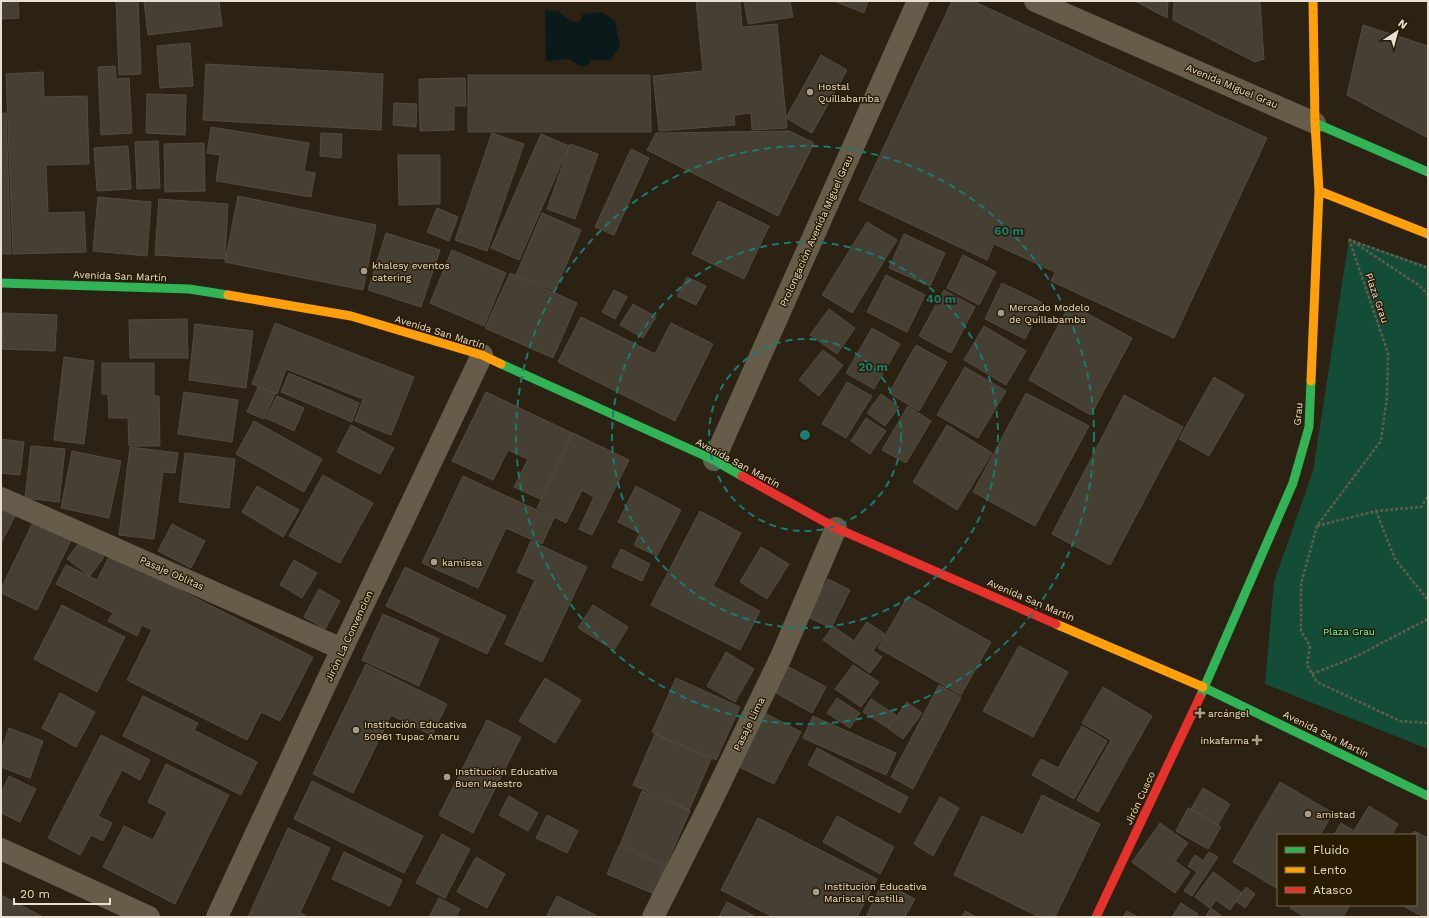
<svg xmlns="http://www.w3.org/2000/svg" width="1429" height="918" font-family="'Work Sans',sans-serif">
	<rect width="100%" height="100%" fill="#2b2214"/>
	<path fill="#144d37" d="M 1349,239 L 1428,266 L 1428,749 L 1265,684 L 1274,582 L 1313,471 Z"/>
	<path fill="#0a1a1a" d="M 545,10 L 558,11 L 569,20 L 579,23 L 583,14 L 602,12 L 615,21 L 620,46 L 611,60 L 591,60 L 587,66 L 579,66 L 569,59 L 546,61 Z"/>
	<path fill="#463f33" stroke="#534b3f" d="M 1,1 L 18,1 L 19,18 L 1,19 Z
		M 116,1 L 138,1 L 141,74 L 119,75 Z
		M 144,1 L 219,1 L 222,26 L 148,35 Z
		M 696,1 L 740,1 L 742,27 L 777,24 L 787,128 L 752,130 L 751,113 L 734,115 L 735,125 L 659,131 L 653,76 L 703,71 Z
		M 744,1 L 790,1 L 793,17 L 748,24 Z
		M 834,1 L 868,1 L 864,13 Z
		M 952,1 L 973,1 L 1267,138 L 1174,338 L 1051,281 L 1055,272 L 994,244 L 987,260 L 859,200 Z
		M 1135,1 L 1168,1 L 1167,18 Z
		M 1174,1 L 1260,1 L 1264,59 L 1255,62 L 1173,20 Z
		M 1363,25 L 1428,46 L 1428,138 L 1347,95 Z
		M 190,43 L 193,86 L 160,88 L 157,46 Z
		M 821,55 L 847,70 L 812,133 L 786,118 Z
		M 206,64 L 383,74 L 381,130 L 203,120 Z
		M 115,66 L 116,79 L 129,78 L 132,133 L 101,135 L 98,67 Z
		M 43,72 L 44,97 L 87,96 L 89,164 L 46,165 L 48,213 L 84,212 L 86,252 L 13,254 L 6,74 Z
		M 468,75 L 650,75 L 651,132 L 468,132 Z
		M 465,78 L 466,106 L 454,106 L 454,130 L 420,131 L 419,79 Z
		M 147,94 L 186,95 L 185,135 L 146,133 Z
		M 394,103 L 417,104 L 416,127 L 393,125 Z
		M 1,113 L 6,113 L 11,254 L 1,254 Z
		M 211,127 L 309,143 L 304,171 L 315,173 L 311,197 L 216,181 L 220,155 L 207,153 Z
		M 789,131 L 814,143 L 778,216 L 647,150 L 656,133 Z
		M 321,133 L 342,134 L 341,158 L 320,156 Z
		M 492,133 L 524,144 L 487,251 L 455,240 Z
		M 541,134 L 569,146 L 519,260 L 491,248 Z
		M 158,141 L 160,188 L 137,189 L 135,142 Z
		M 204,143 L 205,191 L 165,192 L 164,144 Z
		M 570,144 L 598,154 L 575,219 L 547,209 Z
		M 128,146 L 131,189 L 97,191 L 94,148 Z
		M 631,149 L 649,158 L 614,235 L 595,227 Z
		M 398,155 L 440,155 L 440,204 L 399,205 Z
		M 238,196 L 376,225 L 363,290 L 225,262 Z
		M 98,197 L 151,202 L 147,256 L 93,251 Z
		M 159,199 L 228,204 L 225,259 L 155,255 Z
		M 718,201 L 769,226 L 744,279 L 692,254 Z
		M 437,208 L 458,217 L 449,241 L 427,232 Z
		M 542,213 L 581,230 L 555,291 L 516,275 Z
		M 867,222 L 897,240 L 852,313 L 822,295 Z
		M 386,233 L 440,250 L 421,307 L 368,290 Z
		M 904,234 L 945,253 L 930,286 L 889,268 Z
		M 452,250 L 506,273 L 484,326 L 430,303 Z
		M 963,255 L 996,272 L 979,305 L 947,288 Z
		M 510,273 L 577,303 L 553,358 L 485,328 Z
		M 886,275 L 925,295 L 907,332 L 867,312 Z
		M 687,277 L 706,286 L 696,305 L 677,296 Z
		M 1002,283 L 1043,303 L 1025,339 L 985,319 Z
		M 614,290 L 627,297 L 615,319 L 602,312 Z
		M 944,290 L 975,307 L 951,353 L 919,336 Z
		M 633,304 L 656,317 L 643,338 L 620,325 Z
		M 1070,304 L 1132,338 L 1091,415 L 1029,380 Z
		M 829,309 L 855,328 L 837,354 L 810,335 Z
		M 3,313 L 57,315 L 55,351 L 2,349 Z
		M 581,317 L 655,354 L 671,323 L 713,344 L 675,421 L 558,362 Z
		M 187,319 L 188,358 L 130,358 L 129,320 Z
		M 275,323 L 414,377 L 391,435 L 355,421 L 363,399 L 286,369 L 277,394 L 252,384 Z
		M 195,324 L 253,331 L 246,388 L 189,380 Z
		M 984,326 L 1026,351 L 1006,385 L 964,360 Z
		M 872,328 L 900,344 L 874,389 L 846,373 Z
		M 916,345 L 947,362 L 919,411 L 889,393 Z
		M 823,350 L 843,365 L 819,396 L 799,380 Z
		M 64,357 L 94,361 L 84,444 L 54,440 Z
		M 102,363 L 154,363 L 154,396 L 159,396 L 160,446 L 129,446 L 128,418 L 109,418 L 108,394 L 102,394 Z
		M 965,367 L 1006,391 L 978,438 L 937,415 Z
		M 289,373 L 359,403 L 352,422 L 281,392 Z
		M 1214,377 L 1244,395 L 1209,456 L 1179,439 Z
		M 847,382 L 872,396 L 846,438 L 822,424 Z
		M 258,387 L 275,394 L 264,419 L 247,412 Z
		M 184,392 L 238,400 L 232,442 L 178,434 Z
		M 486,392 L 572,433 L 540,499 L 514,487 L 528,459 L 508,450 L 493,480 L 452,461 Z
		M 1026,393 L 1089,426 L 1035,526 L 973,492 Z
		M 881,394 L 899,407 L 885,426 L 867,413 Z
		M 1124,395 L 1183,427 L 1110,565 L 1052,534 Z
		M 277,396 L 304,408 L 294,431 L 266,418 Z
		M 908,406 L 931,421 L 906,463 L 882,450 Z
		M 866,418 L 886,431 L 870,454 L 851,441 Z
		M 254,421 L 322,459 L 304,492 L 236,454 Z
		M 351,425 L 394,448 L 380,474 L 337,452 Z
		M 947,425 L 992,453 L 957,510 L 913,482 Z
		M 573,433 L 629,460 L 592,535 L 579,529 L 594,497 L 582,490 L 566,523 L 537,508 Z
		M 1,439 L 24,442 L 20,475 L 1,473 Z
		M 31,446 L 65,449 L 59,502 L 25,498 Z
		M 130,447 L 178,453 L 175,473 L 163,472 L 154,539 L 119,535 Z
		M 72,451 L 121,461 L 109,518 L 61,508 Z
		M 185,453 L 235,459 L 229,508 L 179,502 Z
		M 323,475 L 373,503 L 340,563 L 289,536 Z
		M 463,476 L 554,518 L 542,544 L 506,528 L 478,588 L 422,563 Z
		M 257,486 L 299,510 L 283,537 L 242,512 Z
		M 636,486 L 681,510 L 657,556 L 634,545 L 640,533 L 618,522 Z
		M 1,506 L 16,514 L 1,543 Z
		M 700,511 L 741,533 L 713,586 L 760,611 L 740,650 L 651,605 Z
		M 34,520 L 72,538 L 37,610 L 1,593 L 1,589 Z
		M 172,524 L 205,541 L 191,568 L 158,551 Z
		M 81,540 L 104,557 L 90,576 L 67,559 Z
		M 531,541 L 587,567 L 542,662 L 505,644 L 535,580 L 517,572 Z
		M 761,547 L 789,564 L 767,599 L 740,582 Z
		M 621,549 L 650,564 L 642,581 L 612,567 Z
		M 110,555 L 313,657 L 280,721 L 261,712 L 247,740 L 127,680 L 152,630 L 142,625 L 137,636 L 108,621 L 113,613 L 56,584 L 66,565 L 97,580 Z
		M 294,560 L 317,573 L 302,598 L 280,585 Z
		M 405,567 L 506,616 L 487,654 L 386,606 Z
		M 828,579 L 850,590 L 831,628 L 808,617 Z
		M 319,589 L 340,601 L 325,629 L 304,617 Z
		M 908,596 L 991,642 L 961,695 L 878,648 Z
		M 62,605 L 125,637 L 97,692 L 34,659 Z
		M 593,605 L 628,627 L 614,650 L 578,628 Z
		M 383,614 L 439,639 L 419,686 L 362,660 Z
		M 867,622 L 885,634 L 873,651 L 882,657 L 870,673 L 823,640 L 833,626 L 854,641 Z
		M 1019,646 L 1068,672 L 1033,737 L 983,711 Z
		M 726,652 L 754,669 L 735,702 L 707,686 Z
		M 366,664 L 447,704 L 432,735 L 391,715 L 353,793 L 313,774 Z
		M 853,665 L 879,682 L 861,707 L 835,689 Z
		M 787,666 L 826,687 L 812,713 L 774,692 Z
		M 545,678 L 581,700 L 555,743 L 519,721 Z
		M 676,678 L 740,707 L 716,760 L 652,732 Z
		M 939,685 L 961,697 L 913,789 L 891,777 Z
		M 1103,687 L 1152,716 L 1098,812 L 1077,800 L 1111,740 L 1082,723 Z
		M 60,693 L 95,712 L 76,747 L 42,728 Z
		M 143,696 L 198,723 L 194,730 L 257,762 L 241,795 L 123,736 Z
		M 837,698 L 860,713 L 850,728 L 827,713 Z
		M 871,699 L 896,715 L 888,728 L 863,712 Z
		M 907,702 L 922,713 L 903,739 L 888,728 Z
		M 765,713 L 801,732 L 774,784 L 737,766 Z
		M 813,716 L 896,753 L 886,775 L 803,738 Z
		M 487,720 L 521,737 L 473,833 L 439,815 Z
		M 1082,726 L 1107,741 L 1074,799 L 1032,775 L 1041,759 L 1058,768 Z
		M 9,728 L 43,741 L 30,778 L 1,767 L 1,751 Z
		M 655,734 L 711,759 L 689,810 L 633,785 Z
		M 101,735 L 150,760 L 140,780 L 122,770 L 98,816 L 112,823 L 103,841 L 91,835 L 80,855 L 48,838 Z
		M 817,748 L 908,797 L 900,813 L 808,765 Z
		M 166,764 L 229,795 L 175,904 L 103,867 L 124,826 L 153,840 L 167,812 L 148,802 Z
		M 9,776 L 36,789 L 20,822 L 1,813 L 1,793 Z
		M 312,781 L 423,836 L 404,873 L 294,819 Z
		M 1280,782 L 1333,813 L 1320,835 L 1278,835 L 1278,889 L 1233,862 Z
		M 1203,788 L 1230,804 L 1218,825 L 1191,809 Z
		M 642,791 L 690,811 L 666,865 L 620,845 Z
		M 1042,795 L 1100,824 L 1055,917 L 1039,917 L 954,875 L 982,816 L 1023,835 Z
		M 509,796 L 538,813 L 528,831 L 499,815 Z
		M 940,797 L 959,808 L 933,856 L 914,844 Z
		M 1369,806 L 1398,824 L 1392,835 L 1334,835 L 1341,823 L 1354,831 Z
		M 1188,808 L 1221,827 L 1208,849 L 1176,831 Z
		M 547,815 L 578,831 L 567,853 L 536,838 Z
		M 837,816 L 894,847 L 880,874 L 823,842 Z
		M 758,818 L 877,879 L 857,917 L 773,917 L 721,890 Z
		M 1160,823 L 1188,843 L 1175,861 L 1190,872 L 1175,893 L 1132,862 Z
		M 288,828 L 330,848 L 300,913 L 308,917 L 248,917 Z
		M 1414,831 L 1428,838 L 1428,917 L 1424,917 L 1401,905 L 1416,905 L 1416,835 L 1412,835 Z
		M 442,834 L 470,849 L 445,898 L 416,883 Z
		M 619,846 L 666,866 L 654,894 L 607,874 Z
		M 344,852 L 402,880 L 390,906 L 332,879 Z
		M 1209,852 L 1218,857 L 1192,896 L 1184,891 L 1197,872 L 1188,866 L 1195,855 L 1203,861 Z
		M 476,857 L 505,874 L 487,908 L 457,892 Z
		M 1213,872 L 1242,893 L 1230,910 L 1216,900 L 1210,908 L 1195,897 Z
		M 883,882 L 915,899 L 905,917 L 866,917 Z
		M 1246,887 L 1255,894 L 1245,908 L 1236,901 Z
		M 1,895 L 43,917 L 1,917 Z
		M 557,896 L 599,917 L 546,917 Z
		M 439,898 L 460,909 L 456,917 L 429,917 Z
		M 727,902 L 756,917 L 719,917 Z
		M 1181,903 L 1198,914 L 1196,917 L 1172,917 Z
		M 1292,905 L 1350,905 L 1343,917 L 1305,917 L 1290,908 Z
		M 1211,908 L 1223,917 L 1205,917 Z
		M 965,911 L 976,917 L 962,917 Z
		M 1127,911 L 1138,917 L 1123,917 Z"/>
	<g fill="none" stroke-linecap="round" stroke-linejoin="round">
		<path stroke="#635c4d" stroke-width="2.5" stroke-dasharray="3 2" stroke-linecap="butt" d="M 1349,239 L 1388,353 L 1387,397 L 1381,441 L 1317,526 L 1301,584 L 1301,631 L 1310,646 L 1307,665 L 1317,682 L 1400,721 L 1428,723
			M 1349,239 L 1420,286 L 1428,295
			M 1353,241 L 1428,268
			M 1376,511 L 1395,559 L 1428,600
			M 1317,526 L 1376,511 L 1421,507 L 1428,496
			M 1312,674 L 1355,657 L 1428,619"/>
		<path stroke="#655d4a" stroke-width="22" d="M 1035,1 L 1315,123
			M 714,460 L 918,1
			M 1,498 L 342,649
			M 1,849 L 149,917
			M 217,917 L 342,649 L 482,355
			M 653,917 L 710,804 L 781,657 L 836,528"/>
		<path stroke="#30b455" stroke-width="9" d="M 1315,123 L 1428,172
			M 1,283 L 189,289 L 228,295
			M 501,364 L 714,460 L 742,476
			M 1203,687 L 1428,796
			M 1200,697 L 1293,483 L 1309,427 L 1311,381"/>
		<path stroke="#ff9f0a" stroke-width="9" d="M 1319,191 L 1428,234
			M 228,295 L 351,316 L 482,355 L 501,364
			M 1311,381 L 1319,191 L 1315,123 L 1313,1
			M 1056,624 L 1203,687"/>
		<path stroke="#e5322d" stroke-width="9" d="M 742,476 L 836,528 L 1056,624
			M 1096,917 L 1200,697"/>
	</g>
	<g fill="none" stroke="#1a7b73" stroke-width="2" stroke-dasharray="7 5">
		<circle cx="805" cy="435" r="96"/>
		<circle cx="805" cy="435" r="193"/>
		<circle cx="805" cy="435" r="289"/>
	</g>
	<g fill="#a69d8e" stroke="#2a1b03" stroke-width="1.5">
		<circle cx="810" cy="92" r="4"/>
		<circle cx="364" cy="271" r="4"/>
		<circle cx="1001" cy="313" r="4"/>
		<circle cx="434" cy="562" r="4"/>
		<path d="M1198 707h4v4h4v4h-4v4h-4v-4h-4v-4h4z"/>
		<circle cx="356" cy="730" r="4"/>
		<path d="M1255 734h4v4h4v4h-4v4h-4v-4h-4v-4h4z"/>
		<circle cx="447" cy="777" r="4"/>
		<circle cx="1308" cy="814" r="4"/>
		<circle cx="816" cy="892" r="4"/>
	</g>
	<g text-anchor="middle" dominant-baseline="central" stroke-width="3" stroke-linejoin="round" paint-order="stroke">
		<g font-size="10" fill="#e9dfd0" stroke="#2a1b03" text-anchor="start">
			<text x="818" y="86">Hostal<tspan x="818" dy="12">Quillabamba</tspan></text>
			<text x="372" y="265">khalesy eventos<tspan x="372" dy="12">catering</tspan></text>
			<text x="1009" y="307">Mercado Modelo<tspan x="1009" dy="12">de Quillabamba</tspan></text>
			<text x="442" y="562">kamisea</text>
			<text x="1208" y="713">arcángel</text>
			<text x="364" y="724">Institución Educativa<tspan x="364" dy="12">50961 Tupac Amaru</tspan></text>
			<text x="1249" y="740" text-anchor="end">inkafarma</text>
			<text x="455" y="771">Institución Educativa<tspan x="455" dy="12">Buen Maestro</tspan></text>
			<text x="1316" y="814">amistad</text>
			<text x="824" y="886">Institución Educativa<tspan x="824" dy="12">Mariscal Castilla</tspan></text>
		</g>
		<g font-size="10" fill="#e9dfd0" stroke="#2a1b03">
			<text transform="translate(1232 86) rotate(23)">Avenida Miguel Grau</text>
			<text transform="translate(816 231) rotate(-66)">Prolongación Avenida Miguel Grau</text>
			<text transform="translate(120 276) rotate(2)">Avenida San Martín</text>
			<text transform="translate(1377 298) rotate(71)">Plaza Grau</text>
			<text transform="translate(440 332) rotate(17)">Avenida San Martín</text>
			<text transform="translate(1298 414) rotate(-85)">Grau</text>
			<text transform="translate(738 463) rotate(28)">Avenida San Martín</text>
			<text transform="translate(172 573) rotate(24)">Pasaje Oblitas</text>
			<text transform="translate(1031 600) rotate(23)">Avenida San Martín</text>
			<text transform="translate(349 636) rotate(-65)">Jirón La Convencion</text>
			<text transform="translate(749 724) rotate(-64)">Pasaje Lima</text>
			<text transform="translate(1326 734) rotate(26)">Avenida San Martín</text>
			<text transform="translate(1140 798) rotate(-65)">Jirón Cusco</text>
		</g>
		<g font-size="10" fill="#68fbc1" stroke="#2a1b03">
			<text x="1349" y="631">Plaza Grau</text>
		</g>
	</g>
	<circle cx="805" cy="435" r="6" fill="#1a7b73" stroke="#2a1b03" stroke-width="2"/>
	<g font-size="12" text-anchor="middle" font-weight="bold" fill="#1a7b73" stroke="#2a1b03" stroke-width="3" stroke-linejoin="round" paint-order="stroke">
		<text x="1009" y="235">60 m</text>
		<text x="941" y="303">40 m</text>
		<text x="873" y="371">20 m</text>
	</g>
	<rect width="1429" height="918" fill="none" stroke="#e9dfd0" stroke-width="4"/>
	<rect x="1277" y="834" width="140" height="72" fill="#2a1b03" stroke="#766955"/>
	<rect x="1285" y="847" width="20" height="6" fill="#30b455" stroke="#766955"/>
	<text x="1313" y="854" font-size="12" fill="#e9dfd0">Fluido</text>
	<rect x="1285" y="867" width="20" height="6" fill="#ff9f0a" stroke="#766955"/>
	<text x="1313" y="874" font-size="12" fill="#e9dfd0">Lento</text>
	<rect x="1285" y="887" width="20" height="6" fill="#e5322d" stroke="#766955"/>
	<text x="1313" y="894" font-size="12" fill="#e9dfd0">Atasco</text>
	<g transform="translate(1397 32) rotate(36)" stroke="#2a1b03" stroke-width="3" paint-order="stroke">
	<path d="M0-3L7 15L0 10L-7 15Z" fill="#e9dfd0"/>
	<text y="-6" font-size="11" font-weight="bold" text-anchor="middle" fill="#e9dfd0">N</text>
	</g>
	<path d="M14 898v6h96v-6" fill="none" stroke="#e9dfd0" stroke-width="2"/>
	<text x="20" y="898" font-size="12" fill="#e9dfd0" stroke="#2a1b03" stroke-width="3" paint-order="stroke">20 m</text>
</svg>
